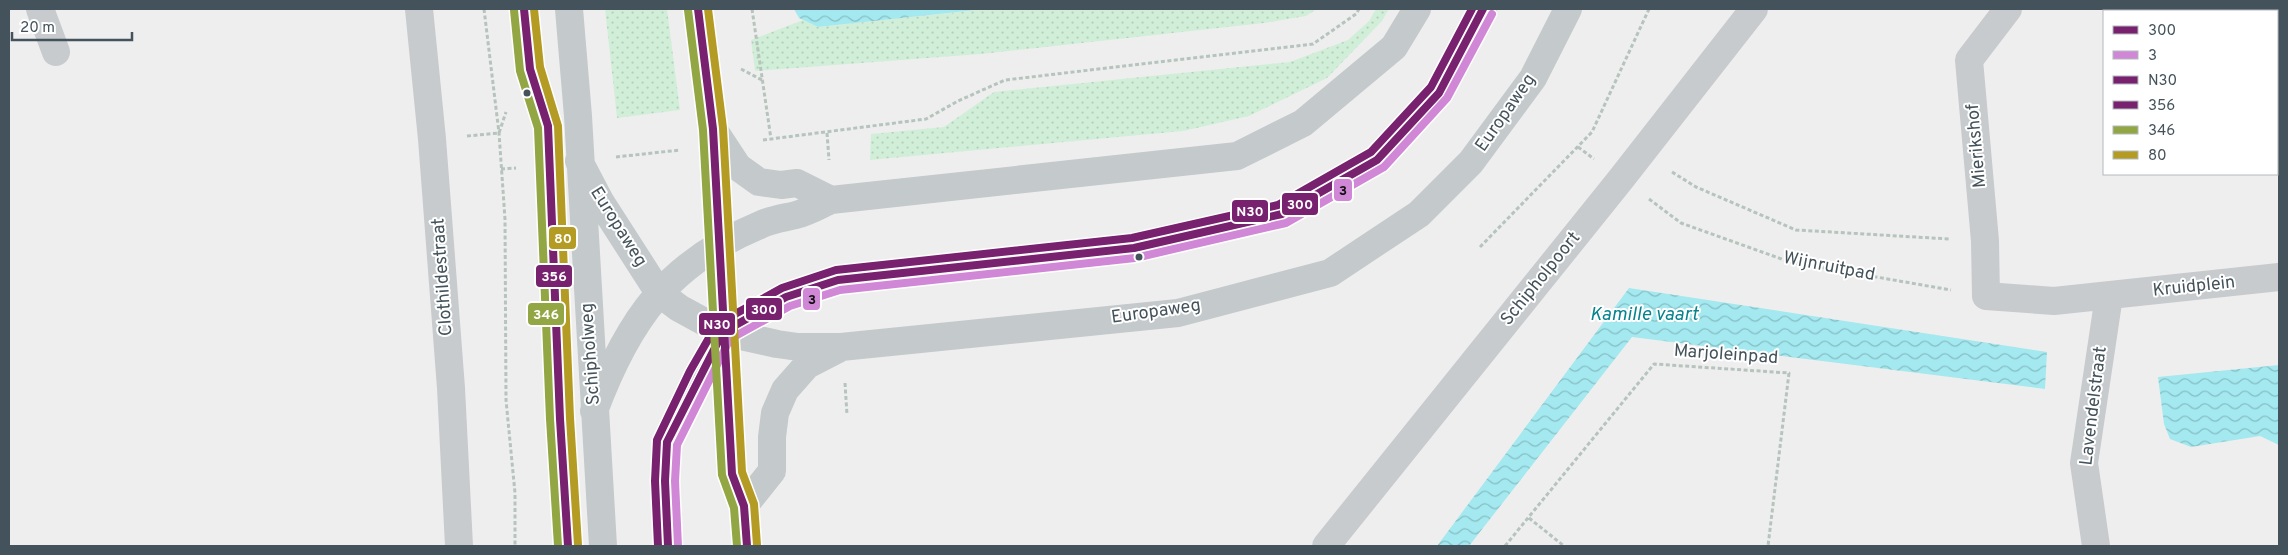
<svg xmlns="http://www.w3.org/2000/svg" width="2288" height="555" font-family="Overpass,sans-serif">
	<defs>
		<pattern id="green-dots" width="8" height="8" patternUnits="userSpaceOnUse" patternTransform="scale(1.25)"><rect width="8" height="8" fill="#d1efd8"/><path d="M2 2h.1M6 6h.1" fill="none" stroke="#b5cfbc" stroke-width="1.8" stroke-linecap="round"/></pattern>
		<pattern id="water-waves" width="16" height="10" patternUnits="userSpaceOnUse" patternTransform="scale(1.25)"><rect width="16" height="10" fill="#a3e9ef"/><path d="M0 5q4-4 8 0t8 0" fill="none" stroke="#86bfc5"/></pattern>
	</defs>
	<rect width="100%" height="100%" fill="#efeeee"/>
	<path fill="url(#green-dots)" d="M 605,9 L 667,9 L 680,110 L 617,118 Z
		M 985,9 L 1317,9 L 1306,16 L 1264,23 L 981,54 L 755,71 L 751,40 L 803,20 L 818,27 Z
		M 1376,9 L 1389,9 L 1382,21 L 1327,78 L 1249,116 L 1183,131 L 870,160 L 871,134 L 944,127 L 994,92 L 1290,62 L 1348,40 L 1369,21 Z"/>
	<path fill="url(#water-waves)" d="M 794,9 L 985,9 L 818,27 L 799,18 Z
		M 1629,288 L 2047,352 L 2045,389 L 1632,337 L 1469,546 L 1437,546 Z
		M 2279,365 L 2279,445 L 2260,436 L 2191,447 L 2170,439 L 2164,424 L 2158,377 Z"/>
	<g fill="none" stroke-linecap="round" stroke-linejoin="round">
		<path stroke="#b5c4bd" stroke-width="3" stroke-dasharray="4 2.5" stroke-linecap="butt" d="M 484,9 L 499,133 L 505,219 L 506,400 L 515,493 L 515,546
			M 752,9 L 771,139
			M 741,69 L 762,80
			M 827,133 L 829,160
			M 467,136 L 499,133 L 506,112
			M 763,140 L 926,119 L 958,101 L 1005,80 L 1313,44 L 1356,14 L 1359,9
			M 1578,147 L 1594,159
			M 616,157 L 680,150
			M 501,169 L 516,168
			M 1672,172 L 1696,187 L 1796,230 L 1950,239
			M 1649,199 L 1681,223 L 1790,262 L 1951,290
			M 1480,247 L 1592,132 L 1649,9
			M 845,383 L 847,415
			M 1529,518 L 1564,546
			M 1505,546 L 1654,364 L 1789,373 L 1768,546"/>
		<path stroke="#c7cbcd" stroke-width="28" d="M 40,9 L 56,52
			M 419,9 L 432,139 L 451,388 L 459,546
			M 524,9 L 530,69 L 548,126 L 560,419 L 568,546
			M 2008,9 L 1969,60 L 1985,241 L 1986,296 L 2054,301 L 2279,277
			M 668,546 L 665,481 L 667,442 L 699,376 L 723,332 L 786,297 L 818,285 L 838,280 L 1134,248 L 1282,214 L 1377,160 L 1439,93 L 1483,9
			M 1326,546 L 1621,179 L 1754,9
			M 2096,546 L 2084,463 L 2109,296"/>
		<path stroke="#c4c9cb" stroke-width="28" d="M 569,9 L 578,116 L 603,546
			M 698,9 L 713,129 L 732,474 L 744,506 L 747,546
			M 713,129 L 738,167 L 759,182 L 781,185 L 797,183 L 831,200
			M 579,161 L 600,201 L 659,293 L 679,308 L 723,332 L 777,344 L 798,347 L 841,347 L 1178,313 L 1330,273 L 1419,214 L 1471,162 L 1533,78 L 1568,9
			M 594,411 C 628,320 668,263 760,225 C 772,219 784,218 796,215 C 808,212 820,205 831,200 L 1237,156 L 1303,123 L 1394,47 L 1417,9
			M 744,506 L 772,471 L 772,437 L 775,413 L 785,390 L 807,365 L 838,349"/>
		<defs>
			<path id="bus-1" d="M 668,546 L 665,481 L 667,442 L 723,332 L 786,297 L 838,280 L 1134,248 L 1282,214 L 1377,160 L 1439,93 L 1483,9"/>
			<path id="bus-2" d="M 678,546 L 675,481 L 677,445 L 730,339 L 790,306 L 840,290 L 1135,258 L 1286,223 L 1384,167 L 1447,98 L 1492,14"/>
			<path id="bus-3" d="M 658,546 L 655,481 L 657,440 L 690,371 L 717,324 L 782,288 L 836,270 L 1132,238 L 1278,205 L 1371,152 L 1431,87 L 1472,9"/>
			<path id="bus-4" d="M 524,9 L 530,69 L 548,126 L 560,419 L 568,546
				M 698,9 L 713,129 L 732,474 L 744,506 L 747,546"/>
			<path id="bus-5" d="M 514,10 L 520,71 L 538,128 L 550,419 L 558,546
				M 688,10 L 703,130 L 722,475 L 734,508 L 737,546"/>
			<path id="bus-6" d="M 534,9 L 540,67 L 558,126 L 570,418 L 578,545
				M 708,9 L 723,128 L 742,472 L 754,504 L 757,545"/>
		</defs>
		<use href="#bus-1" stroke="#fff" stroke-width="11"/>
		<use href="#bus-2" stroke="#fff" stroke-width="11"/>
		<use href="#bus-3" stroke="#fff" stroke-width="11"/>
		<use href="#bus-4" stroke="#fff" stroke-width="11"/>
		<use href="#bus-5" stroke="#fff" stroke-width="11"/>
		<use href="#bus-6" stroke="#fff" stroke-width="11"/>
		<use href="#bus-1" stroke="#77216f" stroke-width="8"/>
		<use href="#bus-2" stroke="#d088d6" stroke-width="8"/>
		<use href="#bus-3" stroke="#77216f" stroke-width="8"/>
		<use href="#bus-4" stroke="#77216f" stroke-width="8"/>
		<use href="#bus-5" stroke="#92a644" stroke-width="8"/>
		<use href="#bus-6" stroke="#b49c24" stroke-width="8"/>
	</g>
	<g fill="#44535b" stroke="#fff" stroke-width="2">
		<circle cx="527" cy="93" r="4.5"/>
		<circle cx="1139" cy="257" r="4.5"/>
	</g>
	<g text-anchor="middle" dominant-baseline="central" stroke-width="4" stroke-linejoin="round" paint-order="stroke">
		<g font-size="18" fill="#44535b" stroke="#fff">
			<text transform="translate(1506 113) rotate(-55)">Europaweg</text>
			<text transform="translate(1977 146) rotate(-95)">Mierikshof</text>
			<text transform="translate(618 227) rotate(58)">Europaweg</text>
			<text transform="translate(1829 267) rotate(11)">Wijnruitpad</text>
			<text transform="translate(443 277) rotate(-94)">Clothildestraat</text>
			<text transform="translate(1541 279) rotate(-51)">Schipholpoort</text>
			<text transform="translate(2194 287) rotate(-6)">Kruidplein</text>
			<text transform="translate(1156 312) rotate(-8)">Europaweg</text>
			<text transform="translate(591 354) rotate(-94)">Schipholweg</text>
			<text transform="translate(1726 355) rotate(4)">Marjoleinpad</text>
			<text transform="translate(2094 406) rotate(-83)">Lavendelstraat</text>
		</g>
		<g font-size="19" font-style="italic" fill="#08838e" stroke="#fff">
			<text x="1644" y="315">Kamille vaart</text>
		</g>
	</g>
	<g stroke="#fff" stroke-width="2">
		<rect x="1333" y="178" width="20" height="24" rx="5" fill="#d088d6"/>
		<rect x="1281" y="192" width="38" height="24" rx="5" fill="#77216f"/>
		<rect x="1231" y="199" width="38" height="24" rx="5" fill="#77216f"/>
		<rect x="548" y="226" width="29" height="24" rx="5" fill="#b49c24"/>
		<rect x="535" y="264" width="38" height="24" rx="5" fill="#77216f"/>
		<rect x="802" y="287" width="19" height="24" rx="5" fill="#d088d6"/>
		<rect x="745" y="297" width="38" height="24" rx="5" fill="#77216f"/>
		<rect x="527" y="302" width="38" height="24" rx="5" fill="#92a644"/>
		<rect x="698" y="312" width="38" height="24" rx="5" fill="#77216f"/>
	</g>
	<g font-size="14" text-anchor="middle" font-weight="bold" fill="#fff">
		<text x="1300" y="209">300</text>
		<text x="1250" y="216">N30</text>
		<text x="563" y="243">80</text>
		<text x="554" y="281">356</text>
		<text x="764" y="314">300</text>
		<text x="546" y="319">346</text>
		<text x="717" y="329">N30</text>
	</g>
	<g font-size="14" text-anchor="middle" font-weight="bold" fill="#111">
		<text x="1343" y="195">3</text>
		<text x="812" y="304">3</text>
	</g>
	<rect width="2288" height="555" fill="none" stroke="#44535b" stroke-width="20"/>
	<rect x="2103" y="10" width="175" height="165" fill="#ffffff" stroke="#b4babd"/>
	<rect x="2113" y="26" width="25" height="8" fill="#77216f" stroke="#b4babd"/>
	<text x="2148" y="35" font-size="15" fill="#44535b">300</text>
	<rect x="2113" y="51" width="25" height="8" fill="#d088d6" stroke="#b4babd"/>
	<text x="2148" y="60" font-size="15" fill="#44535b">3</text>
	<rect x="2113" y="76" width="25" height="8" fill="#77216f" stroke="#b4babd"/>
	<text x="2148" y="85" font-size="15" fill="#44535b">N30</text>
	<rect x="2113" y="101" width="25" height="8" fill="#77216f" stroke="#b4babd"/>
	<text x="2148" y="110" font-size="15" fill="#44535b">356</text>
	<rect x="2113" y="126" width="25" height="8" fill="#92a644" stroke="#b4babd"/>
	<text x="2148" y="135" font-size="15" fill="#44535b">346</text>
	<rect x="2113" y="151" width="25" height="8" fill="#b49c24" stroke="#b4babd"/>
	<text x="2148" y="160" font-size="15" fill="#44535b">80</text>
	<path d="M12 32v8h120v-8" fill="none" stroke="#44535b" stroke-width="2.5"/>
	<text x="20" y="32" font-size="15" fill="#44535b" stroke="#ffffff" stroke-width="4" paint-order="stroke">20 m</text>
</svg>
